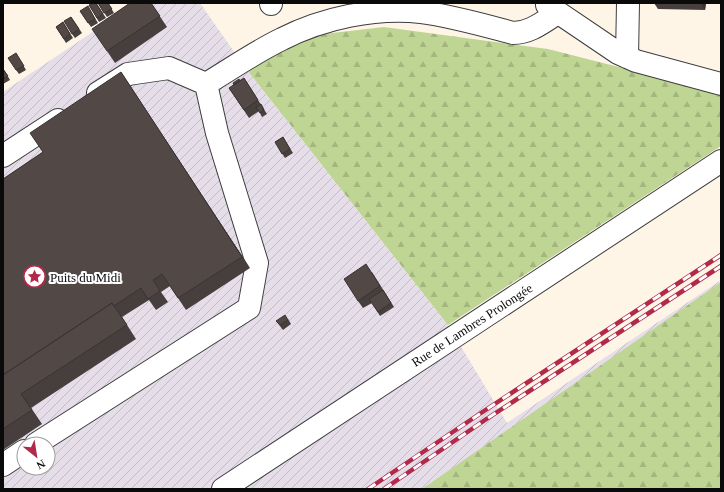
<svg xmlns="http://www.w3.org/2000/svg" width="724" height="492" font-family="Georgia,serif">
	<defs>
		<pattern id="industrial-furrows" width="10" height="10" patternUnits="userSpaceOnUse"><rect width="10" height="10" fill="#e5dee9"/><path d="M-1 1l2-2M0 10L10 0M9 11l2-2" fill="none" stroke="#c3bdc6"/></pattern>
		<pattern id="forest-firs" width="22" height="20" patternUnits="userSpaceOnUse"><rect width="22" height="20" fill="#bed594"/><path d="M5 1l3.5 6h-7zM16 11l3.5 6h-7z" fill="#a2b67e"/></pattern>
	</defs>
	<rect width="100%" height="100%" fill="#fef5e7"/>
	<path fill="url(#industrial-furrows)" fill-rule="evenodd" d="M 136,3 L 200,3 L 244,66 L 448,325 L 507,423 L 721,280 L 721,489 L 3,489 L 3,92 ZM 24,444 L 48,444 L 48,468 L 24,468 Z"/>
	<path fill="url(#forest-firs)" d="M 384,27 L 548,49 L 721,93 L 721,146 L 448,325 L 244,66 L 315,35 Z
		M 721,282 L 721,489 L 422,489 Z"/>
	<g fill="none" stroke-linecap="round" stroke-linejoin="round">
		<defs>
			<path id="minor" d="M 271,4 L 271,3
				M 547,5 L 618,53 L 636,61 L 721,84
				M 627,57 L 628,3
				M 206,84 C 231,69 255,52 282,39 C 323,18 375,7 421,12 C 452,16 483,25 513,33 C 531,33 544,21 558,13
				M 98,93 L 128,74 L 169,68 L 206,84
				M 3,156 L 58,120
				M 36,444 L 249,308 L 257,263 L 217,133 L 206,84
				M 3,465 L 24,451
				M 223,489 L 721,161"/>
		</defs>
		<use href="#minor" stroke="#3d3d3d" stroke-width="24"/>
		<use href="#minor" stroke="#fff" stroke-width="22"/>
		<defs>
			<path id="rail" d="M 368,489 L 481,413 L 721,255
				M 384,489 L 485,420 L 721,266"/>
		</defs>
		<use href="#rail" stroke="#b22a4a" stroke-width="4.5"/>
		<use href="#rail" stroke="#fff" stroke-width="3" stroke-dasharray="9" stroke-linecap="butt"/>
	</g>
	<path fill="#473f3d" d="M 96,3 L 106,18 L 99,22 L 89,5 Z
		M 98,3 L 108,3 L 114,13 L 107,17 Z
		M 151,3 L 167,27 L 115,63 L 107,51 Z
		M 654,3 L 714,3 L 706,3 L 705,10 L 658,9 Z
		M 90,10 L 98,23 L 91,27 L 80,11 Z
		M 71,17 L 82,33 L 75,38 L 72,34 Z
		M 63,22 L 73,38 L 66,43 L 56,27 Z
		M 16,53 L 26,70 L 19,74 L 16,70 Z
		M 3,68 L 10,80 L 3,84 Z
		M 121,72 L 250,268 L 186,310 L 170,286 L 161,292 L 168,302 L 156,310 L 149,300 L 122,317 L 136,339 L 31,408 L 42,424 L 3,450 L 3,179 L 43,152 Z
		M 244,78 L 267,114 L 262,117 L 259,111 L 249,118 L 229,88 Z
		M 283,137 L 293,153 L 285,158 L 275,142 Z
		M 372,272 L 394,307 L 380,316 L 372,303 L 363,308 L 358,301 Z
		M 288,319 L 291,324 L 283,330 L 276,321 Z"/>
	<path fill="#393332" d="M 701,3 L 706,3 L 705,10 Z
		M 121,72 L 129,84 L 250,268 L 242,257 Z
		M 21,394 L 31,408 L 42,424 L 32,410 Z"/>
	<path fill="#524947" stroke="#393332" d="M 93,3 L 96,3 L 103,14 L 97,18 L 89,5 Z
		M 98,3 L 108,3 L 112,9 L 104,13 Z
		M 130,3 L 151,3 L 160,16 L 107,51 L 92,29 Z
		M 88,6 L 95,19 L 88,23 L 80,11 Z
		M 71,17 L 79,29 L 72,34 L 64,21 Z
		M 63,22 L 70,34 L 64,39 L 56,27 Z
		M 16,53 L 24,66 L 16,70 L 8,58 Z
		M 3,69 L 8,76 L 3,79 Z
		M 121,72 L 242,257 L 178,298 L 162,274 L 153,280 L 160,291 L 148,299 L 141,288 L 114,306 L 112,303 L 3,375 L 3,179 L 43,152 L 30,133 Z
		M 244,78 L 258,100 L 244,110 L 229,88 Z
		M 239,79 L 240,81 L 234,85 L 233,83 Z
		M 261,104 L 264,110 L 260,113 L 256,107 Z
		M 283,137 L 290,149 L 282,154 L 275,142 Z
		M 366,264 L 380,286 L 358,301 L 344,279 Z
		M 383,290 L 391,303 L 378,312 L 369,299 Z
		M 112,303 L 127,325 L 21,394 L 32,410 L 3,429 L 3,375 Z
		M 285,315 L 288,320 L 280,325 L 276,321 Z"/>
	<defs>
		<symbol id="sight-ring" viewBox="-11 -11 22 22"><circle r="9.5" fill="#fff" stroke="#b22a4a" stroke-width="1.5"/><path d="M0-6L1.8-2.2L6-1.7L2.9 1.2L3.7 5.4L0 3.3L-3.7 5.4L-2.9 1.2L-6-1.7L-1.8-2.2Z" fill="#b22a4a"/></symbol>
	</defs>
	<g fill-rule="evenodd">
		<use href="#sight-ring" x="22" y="264" width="25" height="25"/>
	</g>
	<g text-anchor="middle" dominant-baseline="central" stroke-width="4" stroke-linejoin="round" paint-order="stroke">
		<g font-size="13" fill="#0a0a0a" stroke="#fff" text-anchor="start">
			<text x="50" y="277">Puits du Midi</text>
		</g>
		<g font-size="13" fill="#0a0a0a" stroke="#fff">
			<text transform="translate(472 325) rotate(-33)">Rue de Lambres Prolongée</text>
		</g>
	</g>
	<rect width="724" height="492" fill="none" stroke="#0a0a0a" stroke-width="8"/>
	<g transform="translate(36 456) rotate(150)"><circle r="19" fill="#ffffff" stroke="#9d9d9d"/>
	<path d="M0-3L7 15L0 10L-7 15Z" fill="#b22a4a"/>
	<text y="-6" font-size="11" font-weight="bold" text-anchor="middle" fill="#0a0a0a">N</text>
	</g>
</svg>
